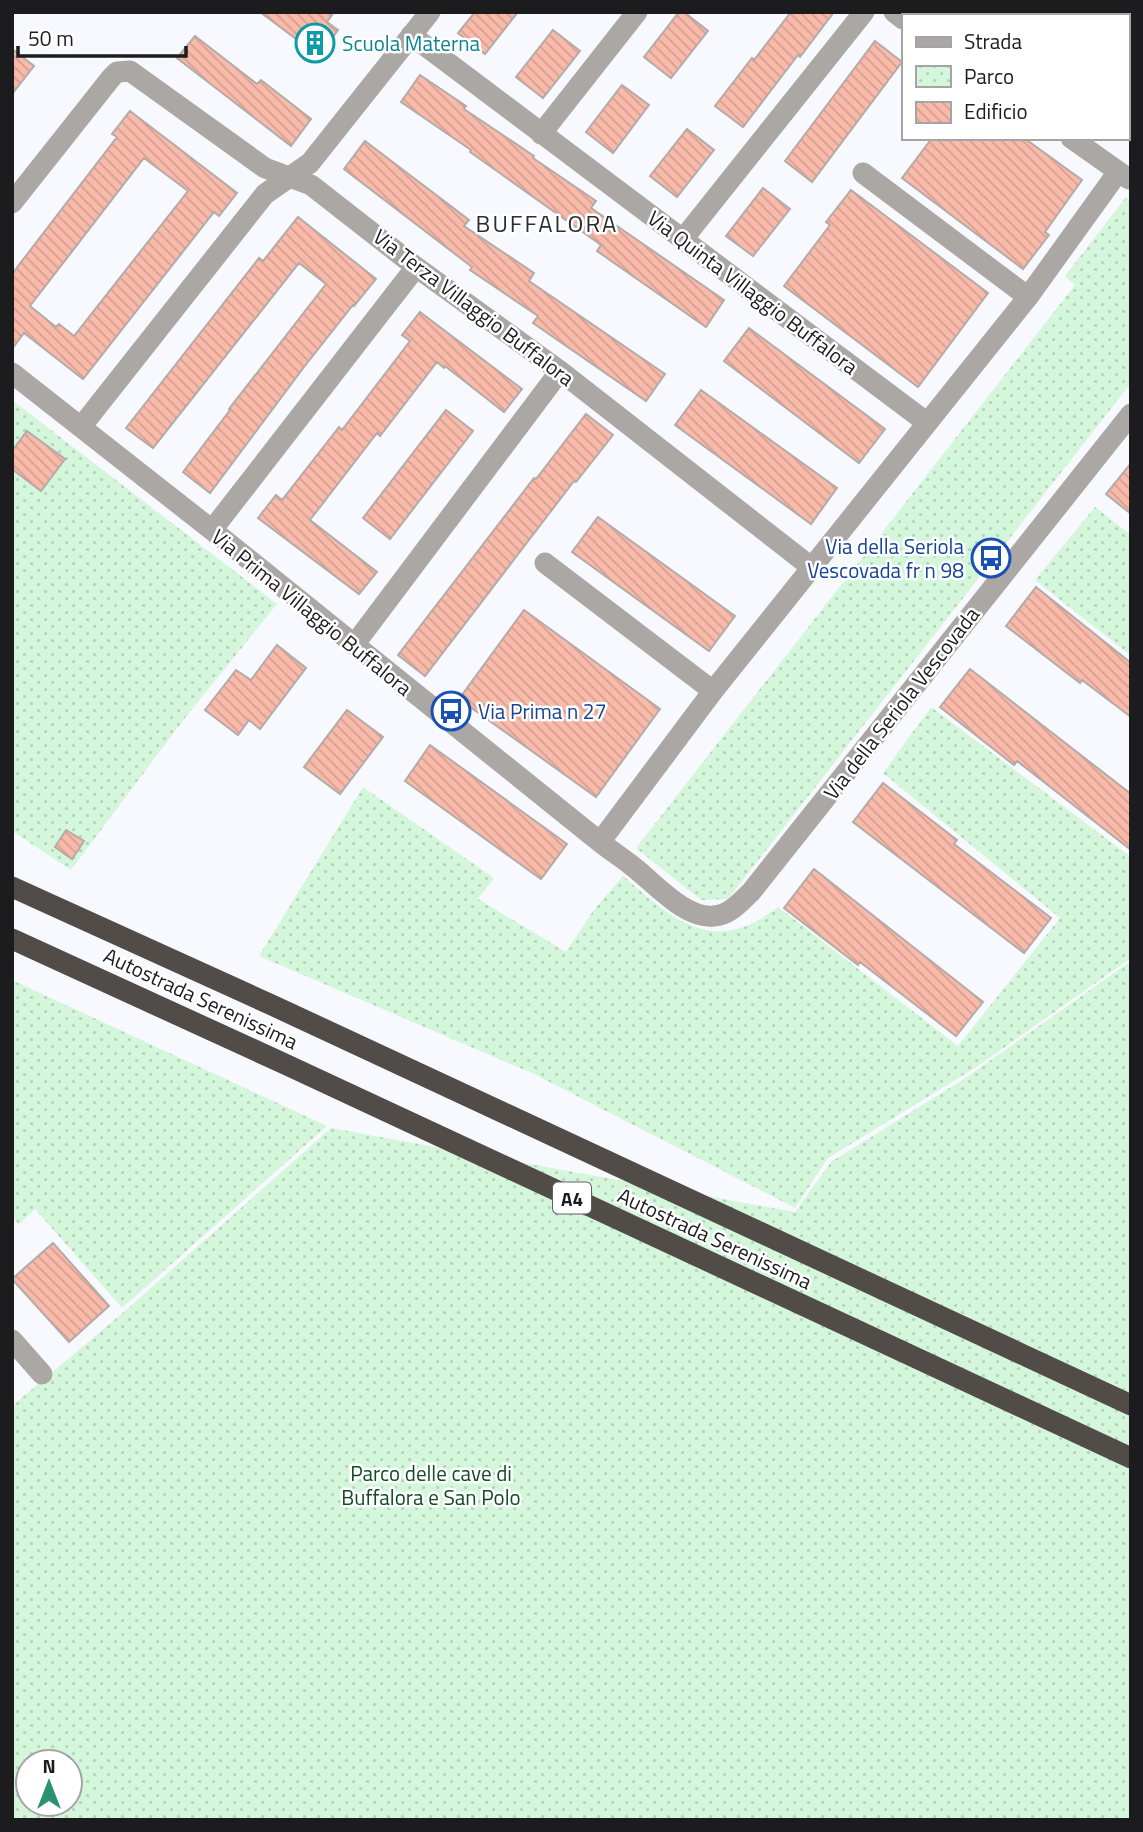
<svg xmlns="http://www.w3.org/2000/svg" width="1143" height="1832" font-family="'Titillium Web',sans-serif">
	<defs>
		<pattern id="park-dots" width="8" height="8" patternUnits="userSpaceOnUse" patternTransform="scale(1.75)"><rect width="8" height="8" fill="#d4f6db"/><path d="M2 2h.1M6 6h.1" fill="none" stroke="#b5d2bc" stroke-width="1.8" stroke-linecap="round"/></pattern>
		<pattern id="building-back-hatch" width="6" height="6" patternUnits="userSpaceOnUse" patternTransform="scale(1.75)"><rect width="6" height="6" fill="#f9baa9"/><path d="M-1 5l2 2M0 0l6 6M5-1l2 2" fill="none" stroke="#d59f91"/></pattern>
	</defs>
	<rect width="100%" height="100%" fill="#f8f9fe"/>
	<path fill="url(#park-dots)" fill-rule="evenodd" d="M 1061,12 L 1131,12 L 1131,55 L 1127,53 L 1127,16 L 1067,16 Z
		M 1126,197 L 1131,200 L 1131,383 L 728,899 L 701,900 L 636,848 L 1075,285 L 1065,276 Z
		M 12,400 L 277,604 L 185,718 L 71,870 L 12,831 Z
		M 1095,507 L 1131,535 L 1131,656 L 1035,580 Z
		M 931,707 L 1131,857 L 1131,958 L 978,1066 L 828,1158 L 795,1208 L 534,1074 L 259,956 L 363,787 L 494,878 L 478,899 L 566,952 L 593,911 L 623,876 C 662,909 701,950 755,922 C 763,918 771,912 778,907 L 958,1046 L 1060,918 L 883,773 Z
		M 1131,961 L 1131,1820 L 12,1820 L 12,1406 L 125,1311 L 331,1128 L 795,1212 L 831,1162 L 964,1079 ZM 28,1762 L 70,1762 L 70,1804 L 28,1804 Z
		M 12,980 L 327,1126 L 122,1308 L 35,1209 L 19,1224 L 12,1217 Z"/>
	<path fill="url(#building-back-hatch)" stroke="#b3aba9" stroke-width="2" fill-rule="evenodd" d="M 260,12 L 334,12 L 327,22 L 338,30 L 319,56 Z
		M 475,12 L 518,12 L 485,54 L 458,33 Z
		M 679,12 L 684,12 L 708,31 L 671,78 L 644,57 Z
		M 791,12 L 834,12 L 800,57 L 798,55 L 743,127 L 715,106 L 752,58 L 754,60 Z
		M 553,30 L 580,51 L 543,98 L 516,77 Z
		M 195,36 L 257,84 L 261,80 L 311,119 L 291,146 L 177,58 Z
		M 875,41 L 902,62 L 812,182 L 785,161 Z
		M 12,49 L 34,66 L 12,94 Z
		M 420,75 L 466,106 L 464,109 L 534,156 L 533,158 L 596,201 L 591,208 L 724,300 L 706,327 L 597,251 L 601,245 L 470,152 L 471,150 L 401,102 Z
		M 622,85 L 649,105 L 613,153 L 586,132 Z
		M 130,111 L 237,193 L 219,216 L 214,212 L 83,379 L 24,333 L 12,349 L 12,274 L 117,137 L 112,134 ZM 144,158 L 188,191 L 74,336 L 59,324 L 56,327 L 30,306 Z
		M 687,129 L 714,150 L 677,197 L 650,176 Z
		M 932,138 L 1024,138 L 1082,180 L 1045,232 L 1049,235 L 1023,269 L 902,178 Z
		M 365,141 L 469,220 L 464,226 L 534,273 L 529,281 L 665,374 L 646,401 L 533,323 L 538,316 L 470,270 L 472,267 L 344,169 Z
		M 763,188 L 790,209 L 753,256 L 726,236 Z
		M 851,190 L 988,293 L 918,387 L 784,286 L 830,225 L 826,222 Z
		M 298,217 L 376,279 L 354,306 L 353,305 L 304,367 L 210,493 L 183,472 L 230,410 L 229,409 L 326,284 L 299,263 L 153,448 L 126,428 L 259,258 L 263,261 Z
		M 420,312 L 522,389 L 504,412 L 445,366 L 444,368 L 437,362 L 380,436 L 377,433 L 310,520 L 377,572 L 359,594 L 258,518 L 276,495 L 282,500 L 339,427 L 342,430 L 410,341 L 402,335 Z
		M 749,328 L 885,429 L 859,463 L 724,361 Z
		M 701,390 L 837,488 L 811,524 L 675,425 Z
		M 446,410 L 473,431 L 390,539 L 363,518 Z
		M 586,414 L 613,435 L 576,482 L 574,481 L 425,676 L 398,655 L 534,478 L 536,479 Z
		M 27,431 L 65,459 L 41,491 L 12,469 L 12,451 Z
		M 1131,463 L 1131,514 L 1106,494 Z
		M 598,517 L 735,616 L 709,651 L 572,552 Z
		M 1036,587 L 1131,663 L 1131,717 L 1082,680 L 1080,683 L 1006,626 Z
		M 524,610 L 660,709 L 596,797 L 459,699 Z
		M 277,645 L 306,668 L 260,729 L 249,720 L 238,735 L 205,710 L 236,670 L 251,680 Z
		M 970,669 L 1131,794 L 1131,850 L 1017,761 L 1014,765 L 940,707 Z
		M 347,710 L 383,737 L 340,794 L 304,767 Z
		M 430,745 L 567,844 L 541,879 L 405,781 Z
		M 883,783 L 957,840 L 954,844 L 1051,918 L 1024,953 L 853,822 Z
		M 66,830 L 84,841 L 72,859 L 55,847 Z
		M 814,869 L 983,1002 L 956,1036 L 860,962 L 858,965 L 784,908 Z
		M 53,1243 L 109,1306 L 69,1342 L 12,1279 Z"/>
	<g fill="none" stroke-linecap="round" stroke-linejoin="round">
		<path stroke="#aaa7a5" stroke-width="21" d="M 894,12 L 903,19
			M 411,35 L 926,422
			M 541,134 L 637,12
			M 1071,138 L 1129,179
			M 863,173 L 1028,297
			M 12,203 L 111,78 L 117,72 L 130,71 L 265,168 L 311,185 L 416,267 L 560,371 L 811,567
			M 683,239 L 864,12
			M 12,373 L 212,530 L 600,842 C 610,850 621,857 631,865 C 654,882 684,919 714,916 C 730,915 740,902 751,892 L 1131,414
			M 81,427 L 265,194 L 310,163 L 430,12
			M 212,530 L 416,267
			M 545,563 L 713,691
			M 354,645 L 560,371
			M 600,842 L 713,691 L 1028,297 L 1118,172
			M 12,1340 L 42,1374"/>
		<path stroke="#524c49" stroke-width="21" d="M 12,887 L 274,1006 L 1131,1405
			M 12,939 L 287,1065 L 1131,1458"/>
	</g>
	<defs>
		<symbol id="building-ring" viewBox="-11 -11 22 22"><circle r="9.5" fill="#fff" stroke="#0f9aa8" stroke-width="1.5"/><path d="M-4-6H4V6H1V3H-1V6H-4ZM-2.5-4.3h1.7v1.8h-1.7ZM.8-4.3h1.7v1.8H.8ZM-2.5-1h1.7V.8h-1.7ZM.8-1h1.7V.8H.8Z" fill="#0f9aa8"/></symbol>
		<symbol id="bus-ring" viewBox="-11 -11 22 22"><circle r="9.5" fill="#fff" stroke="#1a4fb4" stroke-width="1.5"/><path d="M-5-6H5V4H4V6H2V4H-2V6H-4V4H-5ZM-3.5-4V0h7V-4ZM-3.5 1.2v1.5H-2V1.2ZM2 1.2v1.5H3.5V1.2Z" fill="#1a4fb4"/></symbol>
	</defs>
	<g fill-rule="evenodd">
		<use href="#building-ring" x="293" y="21" width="44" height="44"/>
		<use href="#bus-ring" x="969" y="536" width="44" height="44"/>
		<use href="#bus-ring" x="429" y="689" width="44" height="44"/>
	</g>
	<g text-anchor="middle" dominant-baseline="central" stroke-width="5" stroke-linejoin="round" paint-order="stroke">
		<rect fill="#fff" stroke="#606062" stroke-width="2" x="553" y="1182.5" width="38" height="31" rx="5"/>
		<g font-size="19" font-weight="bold" fill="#1c1c1f">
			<text x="572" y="1198">A4</text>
		</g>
		<g font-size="21" fill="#0d838f" stroke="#fff" text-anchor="start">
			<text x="342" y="43">Scuola Materna</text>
		</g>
		<g font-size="21" fill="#1c1c1f" stroke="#fff">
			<text transform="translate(753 292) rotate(37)">Via Quinta Villaggio Buffalora</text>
			<text transform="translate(474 307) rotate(37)">Via Terza Villaggio Buffalora</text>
			<text transform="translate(312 612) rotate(39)">Via Prima Villaggio Buffalora</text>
			<text transform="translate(901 703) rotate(-52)">Via della Seriola Vescovada</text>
			<text transform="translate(201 998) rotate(25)">Autostrada Serenissima</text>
			<text transform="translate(715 1238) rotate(25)">Autostrada Serenissima</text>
		</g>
		<g font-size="21" fill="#164399" stroke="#fff" text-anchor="end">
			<text x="964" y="546">Via della Seriola<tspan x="964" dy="24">Vescovada fr n 98</tspan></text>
			<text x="478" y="711" text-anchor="start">Via Prima n 27</text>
		</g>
		<g font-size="21" fill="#104b27" stroke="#fff">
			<text x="431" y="1473">Parco delle cave di<tspan x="431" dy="24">Buffalora e San Polo</tspan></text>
		</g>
		<g font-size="24" letter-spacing="2" fill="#2c2d32" stroke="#fff">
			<text x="547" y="223">BUFFALORA</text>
		</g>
	</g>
	<rect width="1143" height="1832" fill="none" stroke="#1c1c1f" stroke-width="28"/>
	<rect x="902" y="14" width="228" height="126" fill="#ffffff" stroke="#a4a4a5" stroke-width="2"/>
	<rect x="916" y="37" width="35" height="10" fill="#aaa7a5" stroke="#a4a4a5" stroke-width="2"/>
	<text x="964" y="49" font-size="21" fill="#1c1c1f">Strada</text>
	<rect x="916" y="66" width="35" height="21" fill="url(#park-dots)" stroke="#a4a4a5" stroke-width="2"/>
	<text x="964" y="84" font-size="21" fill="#1c1c1f">Parco</text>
	<rect x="916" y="102" width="35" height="21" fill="url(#building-back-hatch)" stroke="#a4a4a5" stroke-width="2"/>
	<text x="964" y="119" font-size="21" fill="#1c1c1f">Edificio</text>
	<g transform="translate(49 1783)"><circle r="33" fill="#ffffff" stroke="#a4a4a5" stroke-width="2"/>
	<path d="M0-5L12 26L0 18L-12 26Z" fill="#299270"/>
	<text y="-10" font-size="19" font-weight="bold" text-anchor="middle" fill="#1c1c1f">N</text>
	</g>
	<path d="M18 46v10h168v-10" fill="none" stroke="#1c1c1f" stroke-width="3.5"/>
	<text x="28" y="46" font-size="21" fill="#1c1c1f" stroke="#ffffff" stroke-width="5" paint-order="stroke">50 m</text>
</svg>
